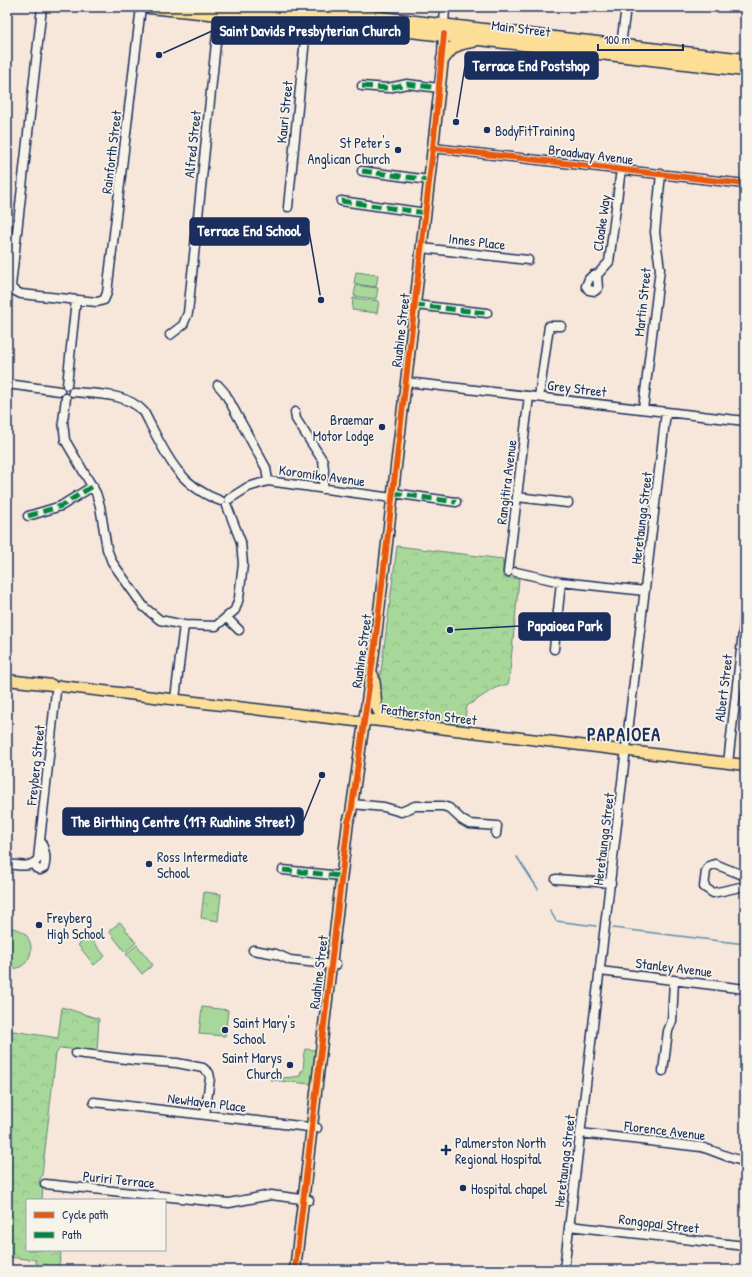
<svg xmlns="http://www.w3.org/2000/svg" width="752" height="1277" font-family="'Patrick Hand',sans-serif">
	<defs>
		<pattern id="park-crowns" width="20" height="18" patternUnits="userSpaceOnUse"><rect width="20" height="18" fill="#a7d899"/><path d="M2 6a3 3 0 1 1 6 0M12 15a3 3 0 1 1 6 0" fill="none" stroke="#8fba86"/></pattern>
	</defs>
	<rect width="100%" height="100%" fill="#f7e7da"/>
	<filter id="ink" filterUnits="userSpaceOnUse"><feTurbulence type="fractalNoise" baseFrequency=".025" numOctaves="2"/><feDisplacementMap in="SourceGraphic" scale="8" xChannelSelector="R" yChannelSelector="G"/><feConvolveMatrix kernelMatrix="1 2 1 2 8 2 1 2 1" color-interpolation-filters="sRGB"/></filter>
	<g filter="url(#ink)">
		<path fill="#a7d899" stroke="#61847c" d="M 226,8 L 271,9 L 312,13 L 226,9 Z
			M 356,272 L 378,275 L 376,287 L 354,284 Z
			M 356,285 L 378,288 L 376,299 L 354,296 Z
			M 353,298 L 379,301 L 377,313 L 352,310 Z
			M 120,922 L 136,943 L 125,952 L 109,931 Z
			M 7,928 C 39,926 39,972 7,969 Z
			M 89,936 L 105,956 L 94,965 L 78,945 Z
			M 137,945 L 153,965 L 142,974 L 126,954 Z
			M 202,1007 L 228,1010 L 225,1036 L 199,1034 Z
			M 305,1049 L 316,1050 L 311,1084 L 271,1080 C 280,1077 290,1078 300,1076 L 301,1071 L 303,1071 L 304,1058 L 303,1057 Z"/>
		<path fill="url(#park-crowns)" stroke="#61847c" d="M 397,546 L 503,559 L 503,577 L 519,579 L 509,681 L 508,684 L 495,688 L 467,706 L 463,728 L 375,718 Z
			M 204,892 L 221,894 L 218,921 L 201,918 Z
			M 62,1007 L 99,1019 L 97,1052 L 60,1048 L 56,1054 L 42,1175 L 39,1182 L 43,1187 L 42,1200 L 27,1200 L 27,1250 L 56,1250 L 61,1253 L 58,1270 L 37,1268 L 36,1260 L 7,1257 L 7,1030 L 58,1038 Z"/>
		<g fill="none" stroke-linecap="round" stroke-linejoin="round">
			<path stroke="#5b8eb0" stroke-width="1.5" d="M 517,857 L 538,889
				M 550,910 L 556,921 L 596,926
				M 613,928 L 745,944"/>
			<defs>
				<path id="minor" d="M 42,7 L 11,286 L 13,290 L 21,294 L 97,302 L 104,300 L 107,293 L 141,7
					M 444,25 L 445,7
					M 621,45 L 626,7
					M 362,86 L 388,88 L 407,84 L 439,88
					M 433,148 L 745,184
					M 362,171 L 429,180
					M 341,201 L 426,213
					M 288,207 L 307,19
					M 422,248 L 528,260
					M 597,275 L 598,288 L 595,291 L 589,290 L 586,286 L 589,279 L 593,275 L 597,275 L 609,262 L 621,169
					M 415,305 L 487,313
					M 170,335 L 183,325 L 188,313 L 219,14
					M 406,382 L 745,421
					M 7,384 L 60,391
					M 67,385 L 76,300
					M 218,385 L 225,393 L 266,468 L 268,481
					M 73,392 C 97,394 127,393 144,412 C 164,450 176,485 221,501
					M 539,397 L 549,326 L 561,326
					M 66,398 L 63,421 L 65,440 L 96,493 L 100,506 L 107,549 L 112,562 L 144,607 L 160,620 L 184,625 L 216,626 L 235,610 L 239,598 L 243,564 L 241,542 L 227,506
					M 643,409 L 660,269 L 655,232 L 661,174
					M 295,412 L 296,419 L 323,461 L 324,469 L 323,489
					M 393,493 L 456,502
					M 517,497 L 568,503
					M 229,499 L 248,487 L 268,481 L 392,498
					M 28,516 L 61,506 L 93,486
					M 508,572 L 529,396
					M 516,572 L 561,582 L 645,591
					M 227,618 L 239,630
					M 554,649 L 561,582
					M 175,699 L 184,625
					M 728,763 L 745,615
					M 352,804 L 384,807 L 401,812 L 415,806 L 443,806 L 449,808 L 462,820 L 469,824 L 497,826 L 496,834
					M 7,864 C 19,865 30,869 38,859 L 56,691
					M 34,864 L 36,868 L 40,870 L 44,868 C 47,858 45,851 41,842
					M 283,870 L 341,876
					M 745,876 L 715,864 L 709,866 L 706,871 L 704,887 L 713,893 L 745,886
					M 556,879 L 611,883
					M 253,950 L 276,954 L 290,960 L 336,965
					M 600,971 L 745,989
					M 76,1053 L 134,1060 L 177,1063 L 203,1068 L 209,1073 L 210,1078 L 205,1115
					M 663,1071 L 668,1031 L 672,1021 L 674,980
					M 94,1102 L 317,1128
					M 580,1133 L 701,1147 C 716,1151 729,1159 745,1161
					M 45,1184 L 229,1203 L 271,1195 L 309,1200
					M 569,1226 L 745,1246
					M 564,1270 L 666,412"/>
				<path id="major" d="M 373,675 C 379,693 369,712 390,722
					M 7,680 L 52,685
					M 61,686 L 355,721 L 372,720 L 745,765
					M 295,1270 L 348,822 L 351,813 L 375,645 L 415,305 L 443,59 L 444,27"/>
				<path id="highway" d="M 149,7 L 219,14 L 307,19 L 745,70
					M 286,7 L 745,60
					M 443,59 C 452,46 457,43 473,41"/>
			</defs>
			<use href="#minor" stroke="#1b2f5e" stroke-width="11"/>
			<use href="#major" stroke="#1b2f5e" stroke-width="13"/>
			<use href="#highway" stroke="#1b2f5e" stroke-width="15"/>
			<use href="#minor" stroke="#f7f3e8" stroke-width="8"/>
			<use href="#major" stroke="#fcde96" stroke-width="10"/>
			<use href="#highway" stroke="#fcde96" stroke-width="12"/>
			<path stroke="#00873e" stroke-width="5" stroke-dasharray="10 5" stroke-linecap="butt" d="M 362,86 L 388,88 L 407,84 L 439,88
				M 362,171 L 429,180
				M 341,201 L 426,213
				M 415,305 L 487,313
				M 393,493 L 456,502
				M 28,516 L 61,506 L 93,486
				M 283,870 L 341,876"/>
			<defs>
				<path id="cycleway" d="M 433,148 L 745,184
					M 295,1270 L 348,822 L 351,813 L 375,645 L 433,148 L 444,34"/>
			</defs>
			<use href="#cycleway" stroke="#f7f3e8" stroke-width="8"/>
			<use href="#cycleway" stroke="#e8590c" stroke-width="6"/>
		</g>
	</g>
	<g fill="#1b2f5e" stroke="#f7f3e8" stroke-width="1.5">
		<circle cx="487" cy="130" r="4"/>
		<circle cx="398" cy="150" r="4"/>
		<circle cx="382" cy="427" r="4"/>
		<circle cx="149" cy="864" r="4"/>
		<circle cx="39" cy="925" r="4"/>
		<circle cx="225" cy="1030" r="4"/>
		<circle cx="290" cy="1065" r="4"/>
		<path d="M444 1144h4v4h4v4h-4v4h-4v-4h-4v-4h4z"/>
		<circle cx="463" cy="1188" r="4"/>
	</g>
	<g text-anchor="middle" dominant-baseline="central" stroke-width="3.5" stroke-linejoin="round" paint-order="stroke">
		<g font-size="14" fill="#1b2f5e" stroke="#f7f3e8">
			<text transform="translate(521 28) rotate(7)">Main Street</text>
			<text transform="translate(284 112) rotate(-84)">Kauri Street</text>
			<text transform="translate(192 144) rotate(-84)">Alfred Street</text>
			<text transform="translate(111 152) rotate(-83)">Rainforth Street</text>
			<text transform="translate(591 154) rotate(7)">Broadway Avenue</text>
			<text transform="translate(601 223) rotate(-82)">Cloake Way</text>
			<text transform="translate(477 241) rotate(7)">Innes Place</text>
			<text transform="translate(642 302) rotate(-84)">Martin Street</text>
			<text transform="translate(400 330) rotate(-83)">Ruahine Street</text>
			<text transform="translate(577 388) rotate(7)">Grey Street</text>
			<text transform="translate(322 475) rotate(8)">Koromiko Avenue</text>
			<text transform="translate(506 482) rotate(-83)">Rangitira Avenue</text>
			<text transform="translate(641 518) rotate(-83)">Heretaunga Street</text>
			<text transform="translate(361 651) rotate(-82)">Ruahine Street</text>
			<text transform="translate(723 688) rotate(-83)">Albert Street</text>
			<text transform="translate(429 714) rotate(7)">Featherston Street</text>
			<text transform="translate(35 765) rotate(-84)">Freyberg Street</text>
			<text transform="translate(603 839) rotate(-83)">Heretaunga Street</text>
			<text transform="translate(674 967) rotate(7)">Stanley Avenue</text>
			<text transform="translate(318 972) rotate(-83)">Ruahine Street</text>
			<text transform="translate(207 1102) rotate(7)">NewHaven Place</text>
			<text transform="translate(665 1130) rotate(7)">Florence Avenue</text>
			<text transform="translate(564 1161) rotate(-83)">Heretaunga Street</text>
			<text transform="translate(119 1179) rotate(6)">Puriri Terrace</text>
			<text transform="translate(659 1223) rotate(7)">Rongopai Street</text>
		</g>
		<g font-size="14" fill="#1b2f5e" stroke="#f7f3e8" text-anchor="start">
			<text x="495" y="130">BodyFitTraining</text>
			<text x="390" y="142" text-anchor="end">St Peter's<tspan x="390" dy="16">Anglican Church</tspan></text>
			<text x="374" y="419" text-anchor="end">Braemar<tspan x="374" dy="16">Motor Lodge</tspan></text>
			<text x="157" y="856">Ross Intermediate<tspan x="157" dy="16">School</tspan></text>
			<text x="47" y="917">Freyberg<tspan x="47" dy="16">High School</tspan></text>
			<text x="233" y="1022">Saint Mary's<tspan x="233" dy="16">School</tspan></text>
			<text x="282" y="1057" text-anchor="end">Saint Marys<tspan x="282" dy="16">Church</tspan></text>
			<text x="455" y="1142">Palmerston North<tspan x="455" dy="16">Regional Hospital</tspan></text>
			<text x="471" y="1188">Hospital chapel</text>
		</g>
		<g font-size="18" font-weight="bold" letter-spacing="1" fill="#1b2f5e" stroke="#f7f3e8">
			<text x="624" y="734">PAPAIOEA</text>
		</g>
	</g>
	<path fill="none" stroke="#1b2f5e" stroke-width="1.5" d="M159 55L212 31M456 122L465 66M321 300L309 231M450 630L519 626M322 775L303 822"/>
	<g fill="#1b2f5e" stroke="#f7f3e8" stroke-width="1.5">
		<circle cx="159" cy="55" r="4"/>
		<circle cx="456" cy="122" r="4"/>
		<circle cx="321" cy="300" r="4"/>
		<circle cx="450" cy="630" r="4"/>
		<circle cx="322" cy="775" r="4"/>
	</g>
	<g fill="#1b2f5e" stroke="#1b2f5e" stroke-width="1.5">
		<rect x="212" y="17" width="197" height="27" rx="4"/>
		<rect x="465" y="52" width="133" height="27" rx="4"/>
		<rect x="190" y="218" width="119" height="27" rx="4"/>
		<rect x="519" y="613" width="91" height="27" rx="4"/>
		<rect x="63" y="808" width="240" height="27" rx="4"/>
	</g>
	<g font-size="15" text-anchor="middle" font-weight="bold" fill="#fff">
		<text x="310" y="36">Saint Davids Presbyterian Church</text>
		<text x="531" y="71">Terrace End Postshop</text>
		<text x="249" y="236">Terrace End School</text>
		<text x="565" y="631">Papaioea Park</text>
		<text x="183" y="827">The Birthing Centre (117 Ruahine Street)</text>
	</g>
	<rect width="752" height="1277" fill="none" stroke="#f7f3e8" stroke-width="24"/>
	<rect x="12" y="12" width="728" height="1253" fill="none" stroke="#1b2f5e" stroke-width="1.5" filter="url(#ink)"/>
	<rect x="26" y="1199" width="140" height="52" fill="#f7f3e8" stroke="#9fa5b1"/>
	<rect x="34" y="1212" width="20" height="6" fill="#e8590c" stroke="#9fa5b1"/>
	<text x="62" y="1219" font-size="12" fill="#1b2f5e">Cycle path</text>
	<rect x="34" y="1232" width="20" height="6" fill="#00873e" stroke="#9fa5b1"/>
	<text x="62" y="1239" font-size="12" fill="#1b2f5e">Path</text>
	<path d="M598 44v6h85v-6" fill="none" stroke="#1b2f5e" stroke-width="2"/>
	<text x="604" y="44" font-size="12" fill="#1b2f5e" stroke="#f7f3e8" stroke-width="3" paint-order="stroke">100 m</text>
</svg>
